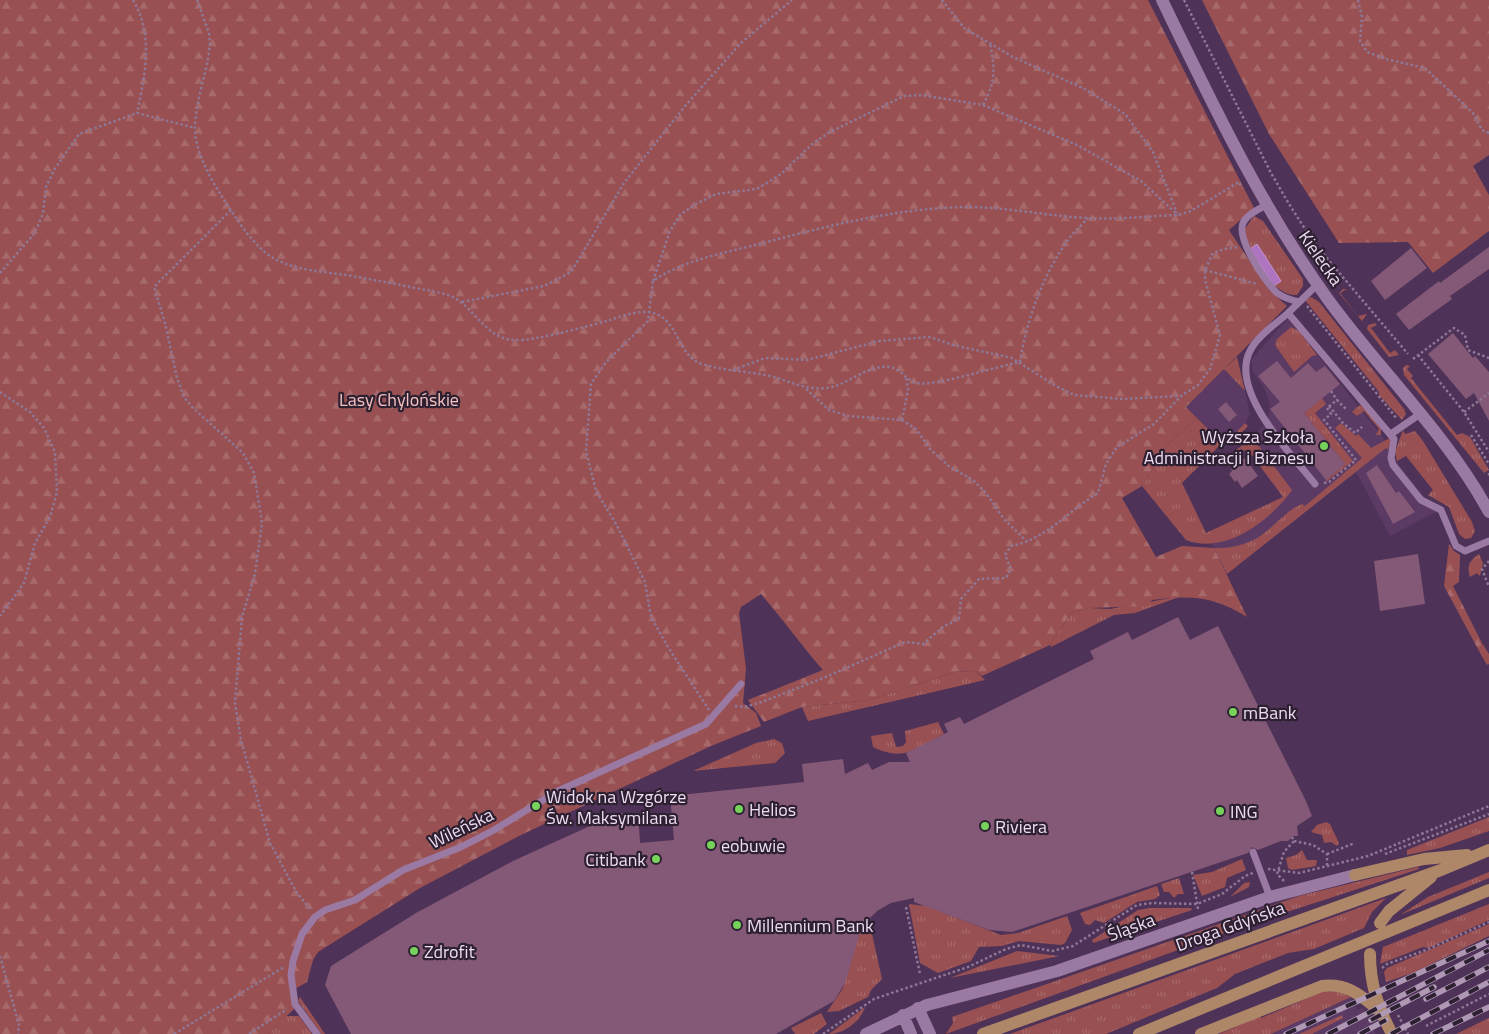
<svg xmlns="http://www.w3.org/2000/svg" width="1489" height="1034" font-family="'Titillium Web',sans-serif">
	<defs>
		<pattern id="grass-tufts" width="24" height="20" patternUnits="userSpaceOnUse" patternTransform="scale(1.25)"><rect width="24" height="20" fill="#985052"/><path d="M3 7l-1-3M5 7V3M7 7l1-3M15 17l-1-3M17 17v-4M19 17l1-3" fill="none" stroke="#a7696b"/></pattern>
		<pattern id="forest-firs" width="22" height="20" patternUnits="userSpaceOnUse" patternTransform="scale(1.25)"><rect width="22" height="20" fill="#985052"/><path d="M5 1l3.5 6h-7zM16 11l3.5 6h-7z" fill="#a7696b"/></pattern>
	</defs>
	<rect width="100%" height="100%" fill="#4f3257"/>
	<path fill="#5b3a64" d="M 1288,318 L 1389,445 L 1386,448 L 1436,512 L 1390,536 L 1356,472 L 1227,574 L 1206,533 L 1283,497 L 1251,454 L 1262,443 L 1257,433 L 1268,420 L 1270,405 L 1265,390 L 1253,372 L 1251,360 Z
		M 1224,369 L 1245,391 L 1250,414 L 1244,425 L 1227,442 L 1222,443 L 1186,407 Z
		M 1351,997 L 1357,1010 L 1363,1008 L 1376,1034 L 1271,1034 Z"/>
	<path fill="url(#grass-tufts)" d="M 1254,216 L 1263,221 L 1303,279 L 1303,286 L 1297,295 C 1270,296 1249,252 1244,230 Z
		M 1343,289 L 1347,289 L 1340,293 L 1358,316 L 1367,314 L 1362,321 L 1339,293 Z
		M 1311,297 L 1319,302 L 1404,409 L 1406,414 L 1402,420 L 1379,395 L 1379,392 L 1305,300 Z
		M 1375,323 L 1377,325 L 1371,328 L 1390,353 L 1395,350 L 1399,355 L 1389,357 L 1367,329 L 1368,325 Z
		M 1291,327 L 1299,331 L 1317,355 L 1312,356 L 1294,372 L 1275,345 L 1277,339 Z
		M 1237,357 L 1245,391 L 1224,369 Z
		M 1406,365 L 1410,366 L 1407,369 L 1413,376 L 1411,378 L 1457,435 L 1462,433 L 1470,437 L 1489,470 L 1484,473 L 1404,375 L 1403,368 Z
		M 1322,398 L 1326,404 L 1315,413 L 1353,461 L 1327,481 L 1326,480 L 1345,464 L 1304,413 Z
		M 1362,405 L 1381,428 L 1381,435 L 1376,435 L 1379,429 L 1364,411 L 1357,416 L 1352,412 L 1357,407 Z
		M 1197,418 L 1222,443 L 1182,483 L 1206,533 L 1283,497 L 1251,454 L 1241,449 L 1238,452 L 1236,450 L 1247,442 L 1259,446 L 1292,490 C 1270,521 1225,555 1186,540 L 1142,486 L 1169,443 Z
		M 1245,423 L 1248,426 L 1230,445 L 1227,442 Z
		M 1341,423 L 1356,436 L 1358,434 L 1371,448 L 1392,437 L 1388,450 L 1386,448 L 1227,574 L 1214,548 C 1233,549 1254,543 1268,530 C 1279,521 1289,509 1302,504 L 1305,506 L 1362,458 L 1335,428 Z
		M 1403,430 L 1405,434 L 1415,431 L 1423,441 L 1472,522 L 1475,531 L 1471,538 L 1465,539 L 1459,534 L 1449,507 L 1428,495 L 1433,490 L 1406,456 L 1397,461 L 1395,452 Z
		M 1479,554 L 1483,563 L 1480,576 L 1477,573 L 1470,577 C 1466,566 1470,560 1479,554 Z
		M 1182,596 L 1135,613 L 1114,615 L 1051,647 L 1050,645 L 1071,613 L 1089,608 L 1110,609 Z
		M 1482,643 L 1489,654 L 1489,664 L 1487,665 L 1479,651 Z
		M 976,671 L 985,680 L 808,721 L 802,707 L 869,700 L 955,672 Z
		M 938,722 L 944,734 C 915,749 904,762 873,747 L 871,736 L 892,733 L 896,747 L 903,746 L 906,742 L 905,731 Z
		M 774,739 L 782,743 L 785,753 L 775,763 L 693,771 L 756,743 Z
		M 1489,817 L 1489,831 L 1440,848 L 1407,855 L 1407,850 Z
		M 1326,822 L 1330,824 L 1339,843 L 1337,846 L 1331,842 L 1324,843 L 1322,835 L 1311,832 L 1317,825 Z
		M 1302,850 L 1307,860 L 1317,860 L 1316,866 L 1292,870 L 1288,868 L 1286,858 L 1296,855 Z
		M 1242,859 L 1246,870 L 1227,878 L 1225,887 L 1202,896 L 1193,875 L 1212,872 Z
		M 1418,867 L 1419,869 L 1244,926 L 946,1034 L 953,1023 L 952,1017 L 1299,896 Z
		M 1489,872 L 1489,878 L 1400,915 L 1428,897 Z
		M 1179,878 L 1184,894 L 1178,894 L 1174,898 L 1169,892 L 1164,892 L 1161,884 Z
		M 1250,882 L 1249,887 L 1230,897 L 1244,883 Z
		M 1157,886 L 1160,895 L 1155,899 L 1137,902 L 1104,923 L 1095,920 L 1090,925 L 1085,924 L 1080,913 Z
		M 1386,898 L 1372,912 L 1364,928 L 1314,949 L 1288,953 L 1235,974 L 1217,988 L 1106,1034 L 1010,1034 Z
		M 909,904 L 926,906 L 1001,935 L 1018,933 L 1067,916 L 1072,930 L 1065,943 L 1061,945 L 1019,941 L 1002,946 L 979,947 L 971,961 L 938,973 L 920,963 Z
		M 1489,904 L 1489,920 L 1429,948 L 1423,947 L 1380,964 L 1383,947 Z
		M 1150,908 L 1191,908 L 1192,910 L 1093,943 L 1092,940 L 1138,910 Z
		M 1489,924 L 1489,936 L 1415,972 L 1386,982 L 1384,972 L 1387,968 Z
		M 865,928 L 872,934 L 882,979 L 871,990 L 868,997 L 839,1011 L 827,1012 L 843,988 L 859,931 Z
		M 1017,951 L 1059,956 L 950,978 Z
		M 1324,991 L 1339,992 L 1351,997 L 1271,1034 L 1219,1034 L 1260,1016 L 1261,1018 Z
		M 300,997 L 325,1034 L 321,1034 L 298,1001 Z
		M 865,1007 C 861,1021 844,1034 829,1034 Z
		M 821,1013 L 827,1024 L 814,1034 L 795,1034 L 791,1028 Z
		M 1342,1015 L 1343,1018 L 1312,1034 L 1299,1034 Z
		M 285,1016 L 299,1016 L 312,1034 L 268,1034 Z
		M 1489,1018 L 1489,1034 L 1456,1034 Z"/>
	<path fill="url(#forest-firs)" d="M 0,0 L 1148,0 L 1254,208 L 1229,230 L 1269,290 L 1287,306 L 1186,407 L 1197,418 L 1169,443 L 1142,486 L 1122,498 L 1156,557 L 1182,546 L 1214,548 L 1247,617 C 1213,596 1191,595 1152,600 L 1147,606 L 1089,608 L 1071,613 L 1050,645 L 982,676 L 976,671 L 955,672 L 869,700 L 802,707 L 764,722 L 748,700 L 823,670 C 801,645 782,618 761,594 L 741,607 L 739,613 L 746,669 L 743,703 L 756,713 L 761,726 L 711,746 L 523,834 L 420,888 L 318,952 L 313,960 L 307,982 L 295,989 L 294,1009 L 268,1034 L 0,1034 Z
		M 1202,0 L 1489,0 L 1489,155 L 1473,166 L 1489,195 L 1489,231 L 1433,273 L 1408,242 L 1339,243 L 1269,134 Z
		M 1449,544 L 1454,551 L 1460,555 L 1459,582 L 1453,586 L 1482,643 L 1479,651 L 1444,586 Z"/>
	<path fill="#af74bf" stroke="#c293ce" d="M 1257,244 L 1281,281 L 1274,286 L 1250,249 Z"/>
	<path fill="#845977" d="M 1489,247 L 1489,269 L 1450,296 L 1452,299 L 1409,330 L 1396,314 L 1439,281 L 1440,283 Z
		M 1411,248 L 1427,268 L 1385,300 L 1371,281 Z
		M 1453,333 L 1473,358 L 1475,356 L 1489,372 L 1489,421 L 1474,393 L 1466,399 L 1428,354 Z
		M 1277,361 L 1291,378 L 1308,363 L 1316,372 L 1325,366 L 1340,384 L 1304,413 L 1345,464 L 1326,480 L 1270,409 L 1280,402 L 1258,376 Z
		M 1226,402 L 1237,415 L 1229,422 L 1218,409 Z
		M 1245,458 L 1258,476 L 1242,488 L 1237,480 L 1235,482 L 1229,474 L 1232,471 L 1231,469 Z
		M 1377,465 L 1396,493 L 1399,491 L 1415,512 L 1393,524 L 1366,473 Z
		M 1418,554 L 1425,604 L 1380,611 L 1374,561 Z
		M 1178,617 L 1190,640 L 1218,626 L 1305,799 L 1312,816 L 1297,826 L 1298,836 L 1293,836 L 1288,841 L 1281,841 L 1258,850 L 1252,847 L 1248,853 L 1012,932 L 989,930 L 914,902 L 914,898 L 891,903 L 877,911 L 862,926 L 845,983 L 834,1001 L 776,1034 L 351,1034 L 325,985 L 331,966 L 416,913 L 513,861 L 614,815 L 620,813 L 632,816 L 639,826 L 640,843 L 674,840 L 670,796 L 804,782 L 802,764 L 843,759 L 845,774 L 868,763 L 872,770 L 889,762 L 910,762 L 906,753 L 948,732 L 944,724 L 960,717 L 964,724 L 1094,659 L 1090,651 L 1128,632 L 1132,640 Z"/>
	<g fill="none" stroke-linecap="round" stroke-linejoin="round">
		<path stroke="#8f7796" stroke-width="2.5" stroke-dasharray="2.5 2.5" stroke-linecap="butt" d="M 133,0 C 154,35 145,76 137,113
			M 197,0 L 209,33 L 210,43 C 208,71 196,98 195,126 C 194,149 209,176 221,195 C 234,215 253,247 275,259 C 295,270 324,272 346,275 C 380,281 412,287 445,294 C 472,301 484,339 514,340 C 537,341 583,327 607,321 C 620,317 634,311 648,312 C 679,315 676,356 702,364 C 724,371 747,371 770,376 C 789,381 805,390 826,388 C 847,386 867,364 890,367 C 902,369 906,381 917,383 C 933,387 999,366 1020,362
			M 942,0 L 964,28 L 1013,57 L 1083,88 L 1125,114 L 1153,152 L 1177,213
			M 1184,0 L 1271,173 L 1289,204 L 1314,243 L 1408,354
			M 1358,0 L 1362,17 L 1360,41 L 1367,52 L 1386,59 L 1425,68 L 1473,113 L 1482,130 L 1489,133
			M 983,105 C 996,81 995,69 990,43
			M 231,210 L 154,287 L 165,323 L 177,378 L 184,397 L 193,408 L 243,453 L 254,473 L 262,523 L 255,574 L 242,617 L 235,703 L 241,740 L 270,843 L 297,893 L 310,909
			M 1205,270 L 1257,284
			M 0,273 L 34,234 L 43,214 L 46,187 L 54,170 L 79,134 L 137,113 L 195,128
			M 653,281 L 670,231 L 680,215 L 694,205 L 716,194 L 757,189 L 781,174 L 812,144 L 830,132 L 904,96 L 921,95 L 983,105 L 1077,145 L 1141,181 L 1178,215
			M 462,302 L 544,286 L 571,272 L 624,183 L 685,106 L 741,43 L 792,0
			M 1307,306 L 1397,419
			M 1418,355 L 1464,412 L 1489,452
			M 1413,359 L 1454,328 L 1465,335 L 1468,350 L 1489,358
			M 1020,362 C 1027,320 1041,280 1065,244 C 1071,234 1081,226 1088,218
			M 733,370 L 765,358 L 807,360 L 879,341 L 930,337 L 953,345 L 1012,358 L 1054,385 L 1074,395 L 1122,399 L 1179,396
			M 806,389 L 829,410 L 848,416 L 902,420 L 916,429 L 931,450 L 950,467 L 973,480 L 986,493 L 1004,519 L 1028,543
			M 1331,391 L 1337,400
			M 0,392 L 30,412 L 44,428 L 55,452 L 57,492 L 50,517 L 35,543 L 24,583 L 0,616
			M 1329,406 L 1343,423 L 1355,433 L 1362,427
			M 1464,412 L 1489,393
			M 902,420 L 908,390 L 906,378
			M 1471,435 L 1489,464
			M 1489,473 L 1489,476
			M 1324,483 L 1329,482 L 1356,460 L 1324,420 L 1331,414 L 1327,408 L 1337,400 L 1347,410
			M 1489,561 L 1482,569 L 1489,587
			M 735,706 L 745,707 L 762,702 L 821,679 L 905,642 L 923,644 L 944,626 L 959,619 L 961,599 L 979,579 L 1006,578 L 1011,569 L 1005,555 L 1011,546 C 1047,539 1068,511 1098,493 L 1106,464 L 1117,447 L 1154,424 L 1181,396 L 1198,385 L 1210,369 L 1220,335 L 1205,280 L 1205,270 L 1213,253 L 1224,249 L 1239,247
			M 709,710 L 668,647 L 651,617 L 645,582 L 616,524 L 596,491 L 586,451 L 591,384 L 606,362 L 648,321 L 653,281 C 684,260 724,253 759,244 C 828,226 896,208 967,207 C 1008,207 1047,216 1087,218 C 1117,220 1148,216 1178,215 L 1191,211 L 1239,182 L 1242,188
			M 1294,841 L 1313,845 L 1327,854 L 1327,866
			M 1327,854 L 1355,843
			M 1385,854 L 1489,814
			M 1268,869 L 1299,873 L 1368,856 L 1489,806
			M 1192,872 L 1198,909
			M 1284,881 L 1277,874 L 1284,852 L 1294,841 L 1291,835
			M 906,907 L 920,974
			M 0,956 L 19,1025 L 18,1034
			M 1382,968 L 1387,964 L 1426,950 L 1489,922
			M 1398,1015 L 1408,1034
			M 1426,1026 L 1489,994
			M 174,1034 L 284,967
			M 249,1034 L 287,1009
			M 823,1034 L 874,999 L 968,967 L 1006,949 L 1021,945 L 1052,951 L 1073,946 L 1137,905 L 1152,903 L 1197,904 L 1222,894 L 1245,876 L 1253,873"/>
		<path stroke="#9a7aa3" stroke-width="7" d="M 1266,205 C 1259,209 1248,214 1244,221 C 1234,236 1265,282 1277,293 C 1284,298 1291,300 1299,302
			M 1318,284 L 1288,313 L 1394,439 L 1391,458 L 1393,465 L 1421,500 L 1441,510 L 1456,546 L 1465,551 L 1489,541
			M 1288,313 C 1276,324 1257,336 1250,351 C 1229,391 1292,455 1315,484
			M 1391,434 L 1420,414
			M 1253,852 L 1270,897
			M 317,1034 L 295,1004 L 291,975 L 293,961 L 302,934 L 315,917 L 325,910 L 355,900 L 403,870 L 461,847 L 494,830 L 558,791 L 706,724 L 741,684"/>
		<path stroke="#9a7aa3" stroke-width="12" d="M 1162,0 C 1213,105 1259,203 1327,298 C 1379,370 1446,433 1489,512
			M 918,1008 L 930,1034
			M 903,1015 L 911,1034
			M 866,1034 L 927,1005 L 1057,971 L 1270,897 L 1355,875"/>
		<path stroke="#ae8768" stroke-width="12" d="M 1355,875 L 1424,859 L 1467,855
			M 1380,923 L 1389,911 L 1431,877
			M 1370,954 C 1370,984 1378,1008 1392,1034
			M 983,1034 L 1441,870 L 1489,850
			M 1139,1034 L 1489,890
			M 1201,1034 L 1322,986 C 1348,983 1361,996 1380,1011"/>
		<defs>
			<path id="rail" d="M 1426,999 L 1489,967
				M 1371,1020 L 1434,987
				M 1286,1034 L 1489,941
				M 1328,1034 L 1489,950
				M 1360,1034 L 1386,1020
				M 1391,1034 L 1489,982
				M 1433,1034 L 1489,1007"/>
		</defs>
		<use href="#rail" stroke="#ae98b4" stroke-width="5.5"/>
		<use href="#rail" stroke="#2d2031" stroke-width="4" stroke-dasharray="11" stroke-linecap="butt"/>
	</g>
	<g fill="#76d25a" stroke="#2d2031" stroke-width="2">
		<circle cx="1324" cy="446" r="5"/>
		<circle cx="1233" cy="712" r="5"/>
		<circle cx="536" cy="806" r="5"/>
		<circle cx="739" cy="809" r="5"/>
		<circle cx="1220" cy="811" r="5"/>
		<circle cx="985" cy="826" r="5"/>
		<circle cx="711" cy="845" r="5"/>
		<circle cx="656" cy="859" r="5"/>
		<circle cx="737" cy="925" r="5"/>
		<circle cx="414" cy="951" r="5"/>
	</g>
	<g text-anchor="middle" dominant-baseline="central" stroke-width="4.5" stroke-linejoin="round" paint-order="stroke">
		<g font-size="18" fill="#eddcf2" stroke="#2d2031">
			<text transform="translate(1321 258) rotate(55)">Kielecka</text>
			<text transform="translate(461 828) rotate(-26)">Wileńska</text>
			<text transform="translate(1230 926) rotate(-20)">Droga Gdyńska</text>
			<text transform="translate(1131 927) rotate(-20)">Śląska</text>
		</g>
		<g font-size="18" fill="#f6c0c0" stroke="#2d2031">
			<text x="399" y="399">Lasy Chylońskie</text>
		</g>
		<g font-size="18" fill="#eddcf2" stroke="#2d2031" text-anchor="start">
			<text x="1314" y="436" text-anchor="end">Wyższa Szkoła<tspan x="1314" dy="21">Administracji i Biznesu</tspan></text>
			<text x="1243" y="712">mBank</text>
			<text x="546" y="796">Widok na Wzgórze<tspan x="546" dy="21">Św. Maksymilana</tspan></text>
			<text x="749" y="809">Helios</text>
			<text x="1230" y="811">ING</text>
			<text x="995" y="826">Riviera</text>
			<text x="721" y="845">eobuwie</text>
			<text x="646" y="859" text-anchor="end">Citibank</text>
			<text x="747" y="925">Millennium Bank</text>
			<text x="424" y="951">Zdrofit</text>
		</g>
	</g>
</svg>
